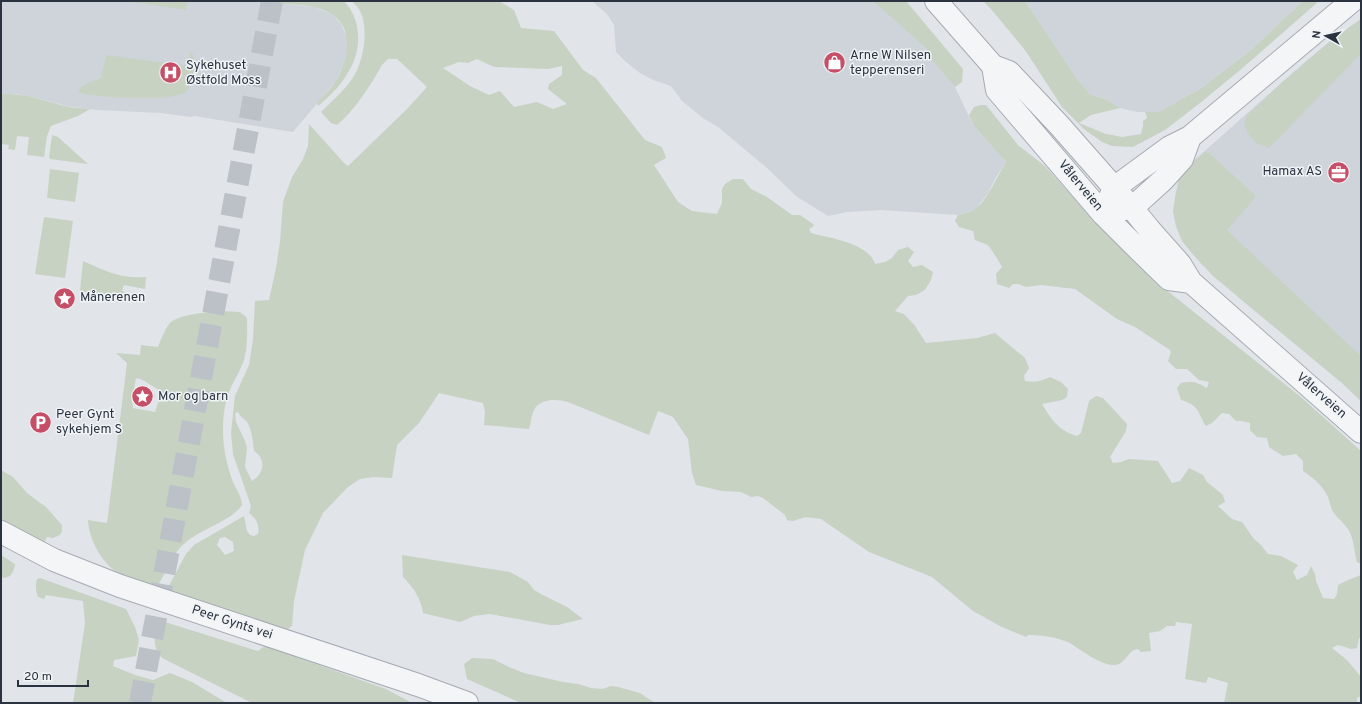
<svg xmlns="http://www.w3.org/2000/svg" width="1362" height="704" font-family="Overpass,sans-serif">
	<rect width="100%" height="100%" fill="#e1e4e9"/>
	<path fill="#cfd4db" d="M 1,1 L 257,1 L 314,7 L 332,14 L 341,24 L 347,38 L 348,47 L 343,65 L 336,81 L 293,132 L 194,116 L 191,117 L 161,113 L 96,110 L 67,106 L 41,99 L 17,94 L 1,94 Z
		M 592,1 L 897,1 L 956,84 L 955,87 L 973,125 L 1006,162 L 996,177 L 988,193 L 976,209 L 958,215 L 881,210 L 847,212 L 828,216 L 796,196 L 767,168 L 718,127 L 703,118 L 682,101 L 671,86 L 653,80 L 640,73 L 625,61 L 616,52 L 614,25 L 607,14 Z
		M 1025,1 L 1303,1 L 1251,50 L 1200,89 L 1158,112 L 1137,112 L 1120,108 L 1109,101 L 1090,94 L 1078,80 Z
		M 1361,19 L 1361,401 L 1342,383 L 1244,302 L 1202,265 L 1182,241 L 1176,226 L 1173,211 L 1176,191 L 1190,164 L 1305,62 L 1330,41 Z"/>
	<path fill="#c7d2c3" fill-rule="evenodd" d="M 126,1 L 188,1 L 186,10 Z
		M 257,1 L 344,1 C 362,20 362,49 349,71 C 342,84 330,96 318,106 L 317,103 C 323,96 332,88 337,79 C 353,49 353,15 313,7 C 295,3 276,5 257,1 Z
		M 352,1 L 499,1 L 514,10 L 521,28 L 554,31 L 583,70 L 596,78 L 645,140 L 662,147 L 666,158 L 654,165 L 678,202 L 692,211 L 717,214 L 722,203 L 722,189 L 725,184 L 733,179 L 743,179 L 751,189 L 767,197 L 792,215 L 800,215 L 813,224 L 814,226 L 809,229 L 811,233 C 829,238 869,243 875,264 L 885,262 L 892,258 L 898,250 L 908,247 L 914,252 L 908,261 L 913,267 L 922,265 L 933,272 L 931,280 L 925,290 L 916,295 L 908,296 L 895,311 L 904,314 L 915,326 L 926,343 L 977,338 L 995,333 L 1025,358 L 1029,368 L 1024,376 L 1025,381 C 1035,383 1041,381 1050,377 L 1061,382 L 1068,389 L 1067,397 L 1062,400 L 1042,404 C 1051,419 1059,431 1077,436 L 1081,433 L 1089,401 L 1096,396 L 1103,398 L 1127,424 L 1126,431 L 1110,457 L 1113,463 L 1121,462 L 1129,459 L 1158,461 L 1172,483 L 1180,481 L 1189,468 L 1203,475 L 1207,482 L 1223,495 L 1225,502 L 1218,506 L 1232,519 L 1242,522 L 1254,539 L 1260,544 L 1268,554 L 1281,556 L 1298,565 L 1293,572 L 1297,580 L 1307,575 L 1311,566 L 1315,574 L 1316,581 L 1323,598 L 1334,599 L 1337,594 L 1338,585 L 1348,580 L 1361,575 L 1361,638 L 1359,638 L 1357,648 L 1351,649 L 1338,645 L 1332,648 L 1347,660 L 1361,677 L 1361,696 L 1357,698 L 1357,703 L 1224,703 L 1228,683 L 1208,677 L 1206,683 L 1185,679 L 1192,624 L 1176,622 L 1175,626 L 1167,626 L 1160,631 L 1149,633 L 1151,651 L 1141,652 L 1138,649 C 1128,649 1126,665 1114,665 C 1100,665 1081,650 1070,643 C 1057,637 1041,635 1028,635 L 1026,637 L 1002,627 L 973,611 L 932,577 L 869,552 L 821,519 L 806,517 L 793,521 L 787,520 L 785,515 L 763,498 L 758,496 L 751,497 L 741,492 L 722,491 L 696,485 L 692,473 L 688,439 L 673,417 L 658,411 L 649,435 L 568,402 C 557,399 540,398 534,410 C 531,416 531,423 529,429 L 484,425 L 485,412 L 483,403 L 439,393 L 419,423 L 397,445 L 392,478 L 373,477 L 360,479 L 348,487 L 323,513 L 305,550 L 294,601 L 292,626 L 288,629 L 171,592 L 169,586 L 171,582 L 186,554 L 194,545 L 244,516 L 247,531 L 250,535 L 254,536 L 258,534 C 260,525 256,518 249,513 L 251,506 L 233,454 L 231,433 L 235,396 L 249,365 L 253,339 L 255,301 L 269,300 L 276,268 L 280,242 L 283,202 L 292,177 L 303,159 L 308,146 L 309,124 L 345,164 L 348,166 L 407,109 L 427,87 L 397,59 L 388,59 L 382,65 C 370,86 355,110 337,125 L 331,123 L 321,112 C 331,102 344,91 352,79 C 363,63 369,32 361,13 C 360,9 355,5 352,1 ZM 477,59 L 494,67 L 548,69 L 562,66 L 562,75 L 549,84 L 548,89 L 567,104 L 553,109 L 537,102 L 514,107 L 500,91 L 489,95 L 470,86 L 443,68 L 459,62 L 468,63 ZM 238,412 C 240,417 244,418 247,422 C 252,430 253,442 254,451 C 267,459 264,474 252,481 L 245,467 L 247,448 L 245,441 L 236,422 L 235,413 ZM 225,537 L 233,542 L 234,551 L 225,555 L 217,545 L 220,538 Z
		M 873,1 L 906,1 L 963,69 L 962,82 L 955,87 L 928,55 L 927,49 Z
		M 983,1 L 1025,1 L 1078,80 L 1090,94 L 1109,101 L 1120,108 L 1091,115 L 1079,123 L 1106,134 L 1122,137 L 1141,134 L 1143,126 L 1143,121 L 1147,118 L 1145,112 L 1158,112 L 1200,89 L 1251,50 L 1303,1 L 1319,1 L 1239,71 L 1200,103 L 1165,130 L 1133,147 L 1112,146 L 1102,142 L 1084,129 L 1062,107 L 1025,50 L 991,9 Z
		M 1361,19 L 1361,54 L 1269,148 L 1256,143 L 1249,135 L 1244,125 L 1247,115 C 1284,81 1320,47 1361,19 Z
		M 190,51 C 196,56 194,66 193,74 C 192,79 190,87 187,91 C 176,103 94,98 78,92 C 81,83 93,82 101,78 L 106,55 L 188,66 Z
		M 1,94 C 24,93 43,100 65,106 C 73,108 81,108 90,109 L 78,116 L 51,126 L 47,136 L 44,157 L 27,155 L 29,137 L 17,136 L 15,150 L 8,149 L 9,145 L 1,144 Z
		M 980,105 L 986,105 L 1018,145 L 1046,167 L 1096,223 L 1139,265 L 1165,289 L 1301,397 L 1361,451 L 1361,564 L 1357,562 C 1354,552 1354,538 1348,529 C 1343,522 1336,517 1332,510 C 1330,505 1329,499 1327,495 C 1322,485 1312,477 1303,471 L 1303,461 L 1296,454 L 1283,456 L 1269,447 L 1267,438 L 1257,437 L 1250,430 L 1250,423 L 1242,421 L 1236,421 L 1229,414 L 1222,413 L 1212,423 L 1206,426 C 1196,410 1200,406 1181,400 L 1177,388 L 1181,383 C 1193,381 1197,382 1207,388 L 1209,382 L 1199,380 L 1187,369 L 1176,369 L 1168,361 L 1171,352 L 1170,350 L 1135,327 L 1117,319 L 1075,289 L 1041,285 L 1026,287 L 1018,284 L 1013,284 L 1009,288 L 997,284 L 996,274 L 1002,267 L 995,255 L 988,245 L 975,240 L 973,231 L 959,227 L 955,221 L 958,215 C 963,213 972,212 976,208 C 986,202 999,173 1006,162 L 973,125 L 969,115 L 974,107 Z
		M 52,135 L 58,137 L 88,164 L 50,159 L 49,157 Z
		M 1205,152 L 1209,153 L 1255,195 L 1255,198 L 1227,230 L 1361,356 L 1361,401 L 1342,383 L 1213,276 L 1191,252 L 1182,241 L 1176,226 L 1173,211 L 1179,177 L 1190,164 Z
		M 50,169 L 79,173 L 75,202 L 47,198 Z
		M 44,217 L 73,221 L 65,278 L 35,274 Z
		M 83,261 C 105,271 121,279 146,277 L 145,289 L 124,285 L 122,291 L 126,292 L 126,298 L 80,291 Z
		M 222,311 L 240,312 L 247,318 C 247,332 248,346 244,360 C 241,369 236,377 232,385 C 225,399 223,415 223,430 C 223,448 227,466 233,482 C 236,489 242,497 242,505 C 233,520 199,530 185,543 C 172,553 167,572 158,585 L 154,586 C 143,583 131,580 121,575 C 103,565 89,541 88,520 L 107,523 L 127,363 L 116,353 L 140,355 L 141,345 L 158,347 C 161,339 164,331 169,324 C 177,314 209,312 222,311 ZM 136,378 C 145,379 150,386 160,390 L 161,394 L 155,412 L 133,408 L 132,400 Z
		M 1,470 L 13,477 L 27,493 L 46,507 L 62,525 L 62,531 L 60,535 L 53,538 L 47,537 L 44,543 L 1,519 Z
		M 1,555 L 15,564 C 14,572 10,580 1,577 Z
		M 402,555 L 510,572 L 528,582 L 534,590 L 541,594 L 567,607 L 583,619 L 558,625 L 550,625 L 490,614 L 474,616 L 460,622 L 423,613 C 421,598 413,587 403,577 Z
		M 40,578 L 126,609 L 135,627 L 139,640 L 136,656 L 114,660 L 113,666 L 135,675 L 153,680 L 170,673 L 192,682 L 227,703 L 73,703 L 85,623 L 83,601 L 46,595 L 44,599 L 38,597 C 36,591 35,586 37,579 Z
		M 165,622 L 258,651 L 265,646 L 386,689 L 412,703 L 252,703 L 162,658 C 151,646 153,632 165,622 Z
		M 472,658 L 493,659 L 509,667 L 524,673 L 563,682 L 578,684 L 591,688 L 602,689 L 611,686 L 618,687 L 640,693 L 655,703 L 521,703 L 467,679 L 464,664 Z"/>
	<g fill="none" stroke-linecap="round" stroke-linejoin="round">
		<path stroke="#bcc1c7" stroke-width="22" stroke-dasharray="22 11" stroke-linecap="butt" d="M 140,703 L 272,1"/>
		<defs>
			<path id="minor" d="M 936,1 L 993,66 L 997,90 L 1103,214 L 1134,245 L 1169,279 L 1191,282
				M 993,66 L 1009,72 L 1059,125 L 1132,208 L 1149,229 L 1180,264 L 1191,282 L 1361,432
				M 1108,202 L 1114,188 L 1170,147 L 1190,137 L 1352,1
				M 1119,210 L 1132,208 L 1164,179 L 1182,159 L 1190,137
				M 1,532 L 54,560 L 120,586 L 418,685 L 467,703"/>
		</defs>
		<use href="#minor" stroke="#a6abb3" stroke-width="24"/>
		<use href="#minor" stroke="#f3f5f7" stroke-width="22"/>
	</g>
	<defs>
		<symbol id="shop-disc" viewBox="-11 -11 22 22"><circle r="9.5" fill="#c64e66" stroke="#f0f3f6"/><path d="M-5-2.5h2.3a2.7 3.5 0 0 1 5.4 0H5L5.5 6h-11ZM-1.5-2.5h3a1.5 2.3 0 0 0-3 0Z" fill="#fff"/></symbol>
		<symbol id="hospital-disc" viewBox="-11 -11 22 22"><circle r="9.5" fill="#c64e66" stroke="#f0f3f6"/><path d="M-5-5h3v3.5h4V-5h3V5h-3V1.5h-4V5h-3Z" fill="#fff"/></symbol>
		<symbol id="office-disc" viewBox="-11 -11 22 22"><circle r="9.5" fill="#c64e66" stroke="#f0f3f6"/><path d="M-6-3h4V-5.5h4V-3h4V5H-6ZM-1-4.5V-3h2v-1.5ZM-6 0V1H6V0Z" fill="#fff"/></symbol>
		<symbol id="sight-disc" viewBox="-11 -11 22 22"><circle r="9.5" fill="#c64e66" stroke="#f0f3f6"/><path d="M0-6L1.8-2.2L6-1.7L2.9 1.2L3.7 5.4L0 3.3L-3.7 5.4L-2.9 1.2L-6-1.7L-1.8-2.2Z" fill="#fff"/></symbol>
		<symbol id="parking-disc" viewBox="-11 -11 22 22"><circle r="9.5" fill="#c64e66" stroke="#f0f3f6"/><path d="M-3.5-5.5H1a3.5 3.5 0 0 1 0 7H-1V5.5H-3.5ZM-1-3.4V-.6H.8a1.4 1.4 0 0 0 0-2.8Z" fill="#fff"/></symbol>
	</defs>
	<g fill-rule="evenodd">
		<use href="#shop-disc" x="822" y="50" width="25" height="25"/>
		<use href="#hospital-disc" x="158" y="60" width="25" height="25"/>
		<use href="#office-disc" x="1326" y="160" width="25" height="25"/>
		<use href="#sight-disc" x="52" y="286" width="25" height="25"/>
		<use href="#sight-disc" x="130" y="384" width="25" height="25"/>
		<use href="#parking-disc" x="28" y="410" width="25" height="25"/>
	</g>
	<g text-anchor="middle" dominant-baseline="central" stroke-width="3" stroke-linejoin="round" paint-order="stroke">
		<g font-size="13" fill="#2a333f" stroke="#f0f3f6" text-anchor="start">
			<text x="850" y="56">Arne W Nilsen<tspan x="850" dy="15">tepperenseri</tspan></text>
			<text x="186" y="66">Sykehuset<tspan x="186" dy="15">Østfold Moss</tspan></text>
			<text x="1322" y="172" text-anchor="end">Hamax AS</text>
			<text x="80" y="298">Månerenen</text>
			<text x="158" y="397">Mor og barn</text>
			<text x="56" y="415">Peer Gynt<tspan x="56" dy="15">sykehjem S</tspan></text>
		</g>
		<g font-size="13" fill="#2a333f" stroke="#f0f3f6">
			<text transform="translate(1080 186) rotate(50)">Vålerveien</text>
			<text transform="translate(1321 396) rotate(41)">Vålerveien</text>
			<text transform="translate(232 623) rotate(18)">Peer Gynts vei</text>
		</g>
	</g>
	<rect width="1362" height="704" fill="none" stroke="#2a333f" stroke-width="4"/>
	<g transform="translate(1326 36) rotate(278)" stroke="#f0f3f6" stroke-width="3" paint-order="stroke">
	<path d="M0-3L7 15L0 10L-7 15Z" fill="#2a333f"/>
	<text y="-6" font-size="11" font-weight="bold" text-anchor="middle" fill="#2a333f">N</text>
	</g>
	<path d="M18 680v6h70v-6" fill="none" stroke="#2a333f" stroke-width="2"/>
	<text x="24" y="680" font-size="12" fill="#2a333f" stroke="#f0f3f6" stroke-width="3" paint-order="stroke">20 m</text>
</svg>
